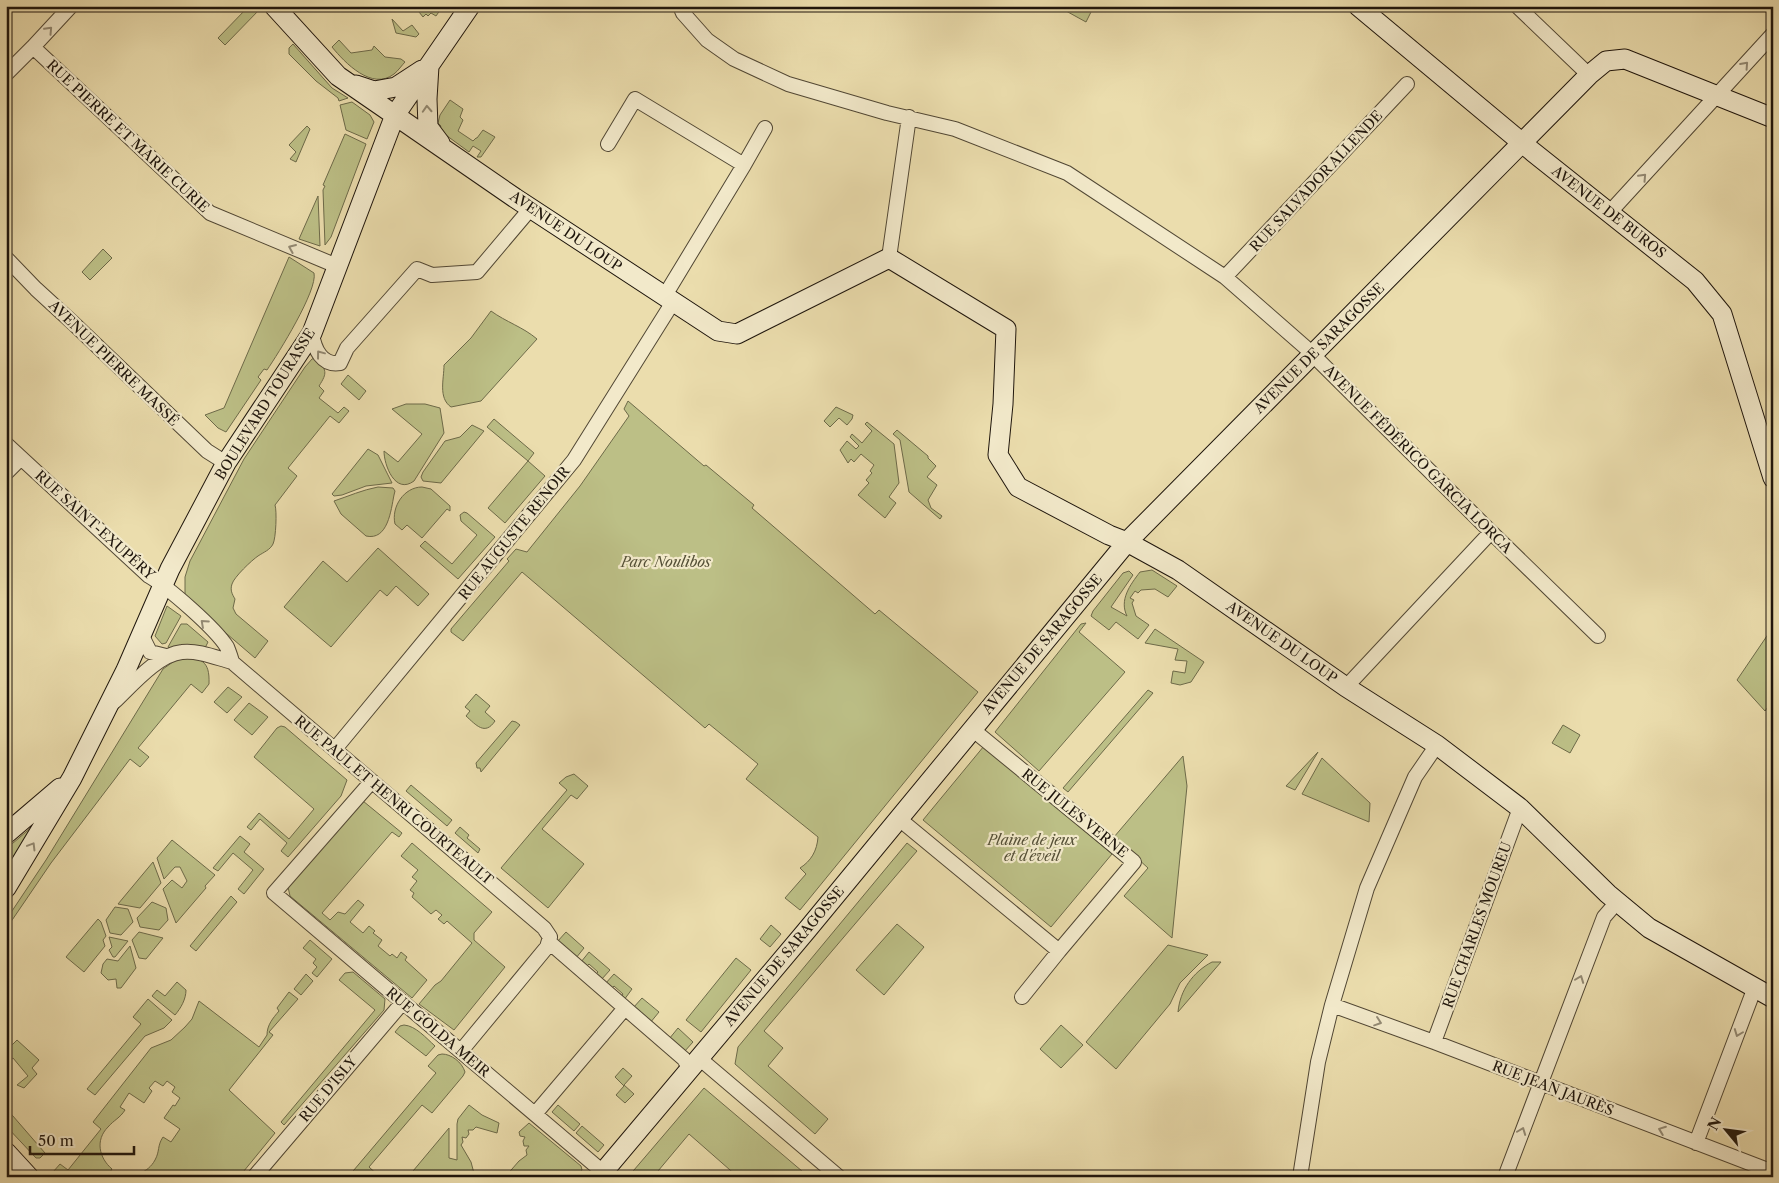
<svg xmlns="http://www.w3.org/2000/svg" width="1779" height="1183" font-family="'Libre Caslon Text',serif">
	<rect width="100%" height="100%" fill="#ebddad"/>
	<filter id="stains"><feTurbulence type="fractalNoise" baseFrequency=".004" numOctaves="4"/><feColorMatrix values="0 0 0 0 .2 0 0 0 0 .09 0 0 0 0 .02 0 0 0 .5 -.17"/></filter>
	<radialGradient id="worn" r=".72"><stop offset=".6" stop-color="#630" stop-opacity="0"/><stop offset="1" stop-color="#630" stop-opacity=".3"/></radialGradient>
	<path fill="#bcbf86" stroke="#6d6a49" d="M 246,6 L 258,6 L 260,9 L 225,45 L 218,38 L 247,8 Z
		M 426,6 L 443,6 L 436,16 L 431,13 L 428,16 L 426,14 L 423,17 L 419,12 Z
		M 1057,6 L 1094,6 L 1086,22 Z
		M 392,19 L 403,31 L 412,25 L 419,34 L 416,37 L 396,33 Z
		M 339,40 L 351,53 L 372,50 L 374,46 L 385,57 L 401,59 L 405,62 C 402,65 398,71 394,74 C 372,91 345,63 332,47 Z
		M 293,44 L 332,88 L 348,98 L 339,101 L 338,98 L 316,81 L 289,54 L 289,48 Z
		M 450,100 L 463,109 L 460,117 L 463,120 L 458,131 L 473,141 L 476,138 L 477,138 L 483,130 L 495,137 L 481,157 L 477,157 L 481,151 L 473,146 L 469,152 L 439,130 L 441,126 L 438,123 L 440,115 Z
		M 352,102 L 370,115 L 374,122 L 367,139 L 346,130 L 340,105 Z
		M 307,126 L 310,129 L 296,162 L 290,159 L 296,152 L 289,145 Z
		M 345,134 L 366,144 L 331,237 L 325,245 L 323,190 L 325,186 L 323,185 Z
		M 318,196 L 320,246 L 299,239 Z
		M 103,249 L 112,258 L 90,280 L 82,272 Z
		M 289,257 L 314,273 C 318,290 278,354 267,370 L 264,369 L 258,377 L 261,380 L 226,432 L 218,428 L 205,415 L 224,408 Z
		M 491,311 C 506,322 523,327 537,339 L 481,401 L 451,407 C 438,398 444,379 444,365 L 471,338 Z
		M 317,357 C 326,371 328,372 319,386 L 324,391 L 319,398 L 338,413 L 344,407 L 349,411 L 339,423 L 330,416 L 288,468 L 297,476 L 275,505 C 277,511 276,538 273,544 C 270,550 264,552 258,556 C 252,560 234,577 232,584 C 230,590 232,594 235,599 L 233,608 L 236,614 L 268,641 L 255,658 L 185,598 L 185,577 L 190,561 L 244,459 L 305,367 L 312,359 Z
		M 348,375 L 366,391 L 359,400 L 341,384 Z
		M 628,401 L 704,466 L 706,465 L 754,505 L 752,508 L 875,614 L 879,610 L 978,692 L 800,910 L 785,898 L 806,874 L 800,868 C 811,861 817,851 818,837 L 746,779 L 758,764 L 709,724 L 705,728 L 522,572 L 463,641 L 451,632 L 451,629 L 509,561 L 507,559 L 516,549 L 527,552 L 580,486 L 629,416 L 624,409 Z
		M 406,404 L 425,404 L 440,408 L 444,433 L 414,481 C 395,495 384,465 384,451 L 398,462 L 422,434 L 392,409 Z
		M 836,407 L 853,415 L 852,419 L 847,425 L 839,418 L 830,427 L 824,421 Z
		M 494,419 L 534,453 L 528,461 L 545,476 L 505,523 L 488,508 L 528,461 L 487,427 Z
		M 867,422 L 894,444 L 899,483 L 889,497 L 896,503 L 885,518 L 858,495 L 869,483 L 866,480 L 872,473 L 870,471 L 874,465 L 861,454 L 854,462 L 851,459 L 848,463 L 840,450 L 847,441 L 856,449 L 859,446 L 850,437 L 852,434 L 862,443 L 872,431 L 865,424 Z
		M 472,425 L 484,431 L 441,483 L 423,481 L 421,477 L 423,472 L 445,441 L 460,437 Z
		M 897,430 L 928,456 L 928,458 L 936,466 L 927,477 L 937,485 L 928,500 L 931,508 L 942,516 L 940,519 L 909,492 L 900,440 L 893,434 Z
		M 368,449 L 378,455 L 392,483 L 366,486 L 342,495 L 334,496 L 332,494 Z
		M 378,487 L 393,488 L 395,491 L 394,495 C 391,510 388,541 366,536 L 341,514 L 334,501 C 349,496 362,490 378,487 Z
		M 422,487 L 431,489 L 450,506 L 450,511 L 447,509 L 422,538 L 407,525 L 402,530 L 395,524 C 391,507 404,487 422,487 Z
		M 464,512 L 467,513 L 495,537 L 458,579 L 420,546 L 425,541 L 452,564 L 477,535 L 461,521 L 460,515 Z
		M 378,548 L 429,594 L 418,606 L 396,586 L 387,596 L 380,590 L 331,647 L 284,607 L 323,561 L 347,582 Z
		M 1152,570 L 1177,586 L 1168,597 L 1155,589 L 1141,590 L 1138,593 L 1135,591 L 1130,598 L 1134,600 L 1132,603 L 1136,616 L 1149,625 L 1138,639 L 1116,622 L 1109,630 L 1091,616 L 1093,611 L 1123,573 L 1129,571 L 1133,575 L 1111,607 L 1127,616 C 1119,600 1130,585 1140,572 Z
		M 167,606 L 181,616 L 166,643 L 162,644 L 155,636 Z
		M 1086,623 L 1079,632 L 1125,672 L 1039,771 L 995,732 L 1081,624 Z
		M 181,624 L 187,624 L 208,642 L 205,648 L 171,649 L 168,647 Z
		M 1773,627 L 1773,707 L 1770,704 L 1765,711 L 1737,680 Z
		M 1155,629 L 1204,662 L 1191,682 L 1180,685 L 1171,683 L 1173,671 L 1185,673 L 1187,661 L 1175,660 L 1178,649 L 1145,643 Z
		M 180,657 C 201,658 210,660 209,684 L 202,693 L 191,684 L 138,748 L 149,757 L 140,767 L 130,759 L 51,863 L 6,929 L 6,920 L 46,860 L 163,669 Z
		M 228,687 L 242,697 L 227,713 L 214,702 Z
		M 1148,690 L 1153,693 L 1068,792 L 1063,788 Z
		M 476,694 L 490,706 L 485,712 L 495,721 C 485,736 476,725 466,716 L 470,711 L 465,707 Z
		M 249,703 L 268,717 L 252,735 L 234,720 Z
		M 512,721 L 516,722 L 520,725 L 481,772 L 480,768 L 477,768 L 476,763 Z
		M 1563,725 L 1580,735 L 1570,753 L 1552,743 Z
		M 281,726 L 285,727 L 347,780 L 341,796 L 288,857 L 281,851 L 287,843 L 260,819 L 251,830 L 247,827 L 259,813 L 289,839 L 314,809 L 254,757 L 277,728 Z
		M 984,746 L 1112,854 L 1051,927 L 923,820 Z
		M 1318,752 L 1295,790 L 1286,786 Z
		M 1183,756 L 1187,786 L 1172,938 L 1124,896 L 1148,868 L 1114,837 Z
		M 1322,758 L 1370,803 L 1369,822 L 1302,794 Z
		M 574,774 L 588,786 L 577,799 L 571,795 L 542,829 L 584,864 L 548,908 L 501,868 L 567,790 L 559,783 L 566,777 Z
		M 411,785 L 452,820 L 447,826 L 406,791 Z
		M 363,801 L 402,833 L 399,837 L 392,832 L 322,913 L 330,920 L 338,912 L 345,914 L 358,900 L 364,905 L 350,922 L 363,933 L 369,926 L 375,931 L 373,933 L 382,940 L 378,946 L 390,956 L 392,954 L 397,958 L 401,952 L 407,957 L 405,960 L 427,980 L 412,998 L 290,896 L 288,887 Z
		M 33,826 L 6,877 L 6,849 Z
		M 460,827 L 469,835 L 467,838 L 480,849 L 478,853 L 455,833 Z
		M 240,836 L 250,844 L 244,852 L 264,869 L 244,894 L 238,889 L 253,870 L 233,853 L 218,871 L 213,868 Z
		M 172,840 L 215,875 L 205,886 L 206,888 L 176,923 L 163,889 L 172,880 L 182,888 L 187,881 L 180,867 L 175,867 L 164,879 L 157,858 Z
		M 412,843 L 492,912 L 474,933 L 474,940 L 505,967 L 454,1030 L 419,1004 L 435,985 L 441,981 L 472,943 L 447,921 L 444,924 L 438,919 L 442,915 L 436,910 L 431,914 L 412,897 L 414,893 L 410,890 L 417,881 L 412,877 L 418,870 L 401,856 Z
		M 907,843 L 917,851 L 764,1031 L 783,1048 L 768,1066 L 828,1119 L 815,1134 L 735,1064 L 738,1047 Z
		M 153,862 L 161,883 L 140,908 L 118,904 Z
		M 231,896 L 237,902 L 196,951 L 190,946 Z
		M 152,902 L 166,908 L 168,920 L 159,930 L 140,927 L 137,918 Z
		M 115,907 L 128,909 L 133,922 L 121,935 L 110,933 L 106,920 Z
		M 98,919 L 101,922 L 106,936 L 103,940 L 105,946 L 84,972 L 66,957 Z
		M 897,924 L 924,947 L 884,995 L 856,970 Z
		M 771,925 L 781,934 L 770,947 L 760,939 Z
		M 139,932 L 163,938 L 146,959 L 139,958 L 132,940 Z
		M 566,932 L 584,948 L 576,958 L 557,942 Z
		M 109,937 L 128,941 L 115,957 L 113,957 L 109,950 L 112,947 Z
		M 310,940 L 332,959 L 317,977 L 312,973 L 317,967 L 313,963 L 316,959 L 303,948 Z
		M 1168,945 L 1208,955 L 1180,983 L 1170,1004 L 1116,1069 L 1086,1042 Z
		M 130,946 L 136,968 L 121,988 L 117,988 L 116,979 L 108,980 L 101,973 L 103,964 L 107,959 L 118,961 Z
		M 589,952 L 610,970 L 601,980 L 595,975 L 598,972 L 589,964 L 586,967 L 581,962 Z
		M 736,958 L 751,970 L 701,1032 L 686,1020 Z
		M 1212,962 L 1221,962 L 1178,1012 C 1180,990 1193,972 1212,962 Z
		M 353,972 L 385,999 L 384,1010 L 284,1125 L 281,1122 L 375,1010 L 339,980 L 345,973 Z
		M 306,974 L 313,981 L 301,995 L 294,989 Z
		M 614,974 L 632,989 L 624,1000 L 621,997 L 623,994 L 614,986 L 611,989 L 605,984 Z
		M 177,982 L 186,990 C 186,999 181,1008 175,1015 L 152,996 L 157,990 L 165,996 Z
		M 289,992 L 298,999 L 269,1032 L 273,1035 L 229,1090 L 275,1133 L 239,1177 L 117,1177 L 119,1173 C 133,1178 148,1173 155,1160 C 160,1151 157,1146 163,1137 L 171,1142 L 180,1129 L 164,1118 L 173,1105 L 175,1106 L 180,1098 L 172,1092 L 175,1087 L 167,1081 L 163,1086 L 155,1081 L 149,1088 L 152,1091 L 144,1103 L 129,1093 L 120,1107 L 125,1110 C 120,1118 114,1120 108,1127 C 95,1140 99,1158 112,1169 L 107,1177 L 54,1177 L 53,1172 L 60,1164 L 68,1170 L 101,1129 L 93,1122 L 151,1048 L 171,1040 L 185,1027 L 192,1019 L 199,1001 L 259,1047 L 267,1035 C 267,1025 273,1018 279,1011 L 277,1008 Z
		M 642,998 L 659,1012 L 650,1023 L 633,1008 Z
		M 148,999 L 172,1020 L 164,1028 L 145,1036 L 95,1095 L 87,1089 L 141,1024 L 133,1017 Z
		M 404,1025 C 416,1026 426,1038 435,1046 L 426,1056 L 395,1032 L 400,1026 Z
		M 1061,1025 L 1083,1045 L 1061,1068 L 1040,1049 Z
		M 678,1028 L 693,1042 L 684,1052 L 669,1039 Z
		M 17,1040 L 39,1060 L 32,1068 L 37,1074 L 24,1088 L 17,1085 L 28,1076 L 13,1058 L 6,1063 L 6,1051 Z
		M 442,1054 C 451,1054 462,1062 465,1072 L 463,1076 L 432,1113 L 422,1105 L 369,1167 L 380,1177 L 348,1177 L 436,1073 L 428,1066 L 438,1055 Z
		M 623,1068 L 632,1076 L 624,1085 L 634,1094 L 625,1103 L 616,1095 L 624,1086 L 615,1077 Z
		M 704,1088 L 809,1177 L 738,1177 L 689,1134 L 653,1177 L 628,1177 Z
		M 469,1105 L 482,1115 L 499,1123 L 497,1133 L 476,1127 L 473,1130 L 468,1130 L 469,1134 L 466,1138 L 462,1137 L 463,1142 L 461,1145 L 471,1162 L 475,1177 L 408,1177 L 449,1128 L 449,1158 L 457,1160 L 457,1124 L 458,1119 Z
		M 558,1105 L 580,1124 L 574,1131 L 552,1112 Z
		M 6,1108 L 45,1153 L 40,1158 L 36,1158 L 6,1126 Z
		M 529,1123 L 581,1166 L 582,1170 L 576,1177 L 505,1177 L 519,1161 L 527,1155 L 526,1150 L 529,1146 L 524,1146 L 523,1141 L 525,1137 L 520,1136 L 519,1132 Z
		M 582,1126 L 604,1145 L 598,1152 L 576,1133 Z"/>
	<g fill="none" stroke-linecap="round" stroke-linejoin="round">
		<defs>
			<path id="street" d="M 71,6 L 33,47 L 210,213 L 337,266
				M 680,6 L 683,13 L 707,40 L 734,59 L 788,84 L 887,113 L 955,129 L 1067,173 L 1225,277 L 1305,347 L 1491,532 L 1598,636
				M 1517,6 L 1589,75
				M 6,74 L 33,47
				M 608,144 L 635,99 L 744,165 L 664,297
				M 744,165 L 765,128
				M 1610,212 L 1773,34
				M 6,258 L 36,289 L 72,322 L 207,451 L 226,463
				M 889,258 L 909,117
				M 1225,277 L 1407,84
				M 312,333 C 314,349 322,366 340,363 L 347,348 L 417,269 L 432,275 L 477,272 L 531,208
				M 6,444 L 149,576 C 169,588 215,628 227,647 C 229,652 231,657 232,662
				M 6,473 L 21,458
				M 141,634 L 150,652 L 166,656
				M 1346,687 L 1491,532
				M 114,702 C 131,686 158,654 182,652 C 198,650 217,658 232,662 L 544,928 L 550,937 L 547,947 L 461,1051
				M 335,749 L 574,460 L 673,302
				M 372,781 L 274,893 L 603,1172
				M 898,818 L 1059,951 L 1134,862 L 972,729
				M 549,942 L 684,1059 L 690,1070
				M 1022,997 L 1059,951
				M 1332,1005 L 1434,1042 L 1773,1172
				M 1434,1042 L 1520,808
				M 699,1058 L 839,1177
				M 535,1114 L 625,1008
				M 1696,1143 L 1755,987
				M 254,1177 L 403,1002
				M 1300,1177 L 1318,1062 L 1332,1005 L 1367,888 L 1415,777 L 1437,745
				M 1505,1177 L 1604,917 L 1617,902"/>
			<path id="secondary" d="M 274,6 L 338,76 L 515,198 L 718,331 L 737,334 L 889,258 L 1006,329 L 1003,404 L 998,455 L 1018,487 L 1109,535 L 1127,542 L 1178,570 L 1346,687 L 1437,745 L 1520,808 L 1608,894 L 1649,928 L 1773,998
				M 1358,6 L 1533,152 L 1695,281 L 1722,314 L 1773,478
				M 429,66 L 427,99 L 428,127 L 440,143
				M 356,85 L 374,91 L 396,87 L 422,70
				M 6,834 L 60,788
				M 6,888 L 72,778 L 126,670 L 170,569 L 226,463 L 312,333 L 395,115 L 470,6
				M 6,1152 L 29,1177
				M 599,1177 L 807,930 L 1127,542 L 1589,75 L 1606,61 L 1625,59 L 1773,118"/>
		</defs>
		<use href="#street" stroke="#514734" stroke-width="16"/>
		<use href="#secondary" stroke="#1e150c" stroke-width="21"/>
		<use href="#street" stroke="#f2e9ca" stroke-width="14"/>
		<use href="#secondary" stroke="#f2e9ca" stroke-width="19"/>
	</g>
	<defs><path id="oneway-chevron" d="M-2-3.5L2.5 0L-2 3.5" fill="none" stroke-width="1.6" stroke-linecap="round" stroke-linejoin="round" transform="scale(1.25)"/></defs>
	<g stroke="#938a74">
		<use href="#oneway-chevron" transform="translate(49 30) rotate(-47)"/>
		<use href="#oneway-chevron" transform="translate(1745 65) rotate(-48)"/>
		<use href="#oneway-chevron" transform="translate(427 109) rotate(-93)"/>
		<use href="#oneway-chevron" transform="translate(1643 177) rotate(-47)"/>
		<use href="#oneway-chevron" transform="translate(292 248) rotate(-157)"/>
		<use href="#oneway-chevron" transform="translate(320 354) rotate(-127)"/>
		<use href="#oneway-chevron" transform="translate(204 623) rotate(-138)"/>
		<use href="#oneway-chevron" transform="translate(32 846) rotate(-59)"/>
		<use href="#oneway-chevron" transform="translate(1580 979) rotate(-69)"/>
		<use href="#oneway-chevron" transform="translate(1378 1022) rotate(19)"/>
		<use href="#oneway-chevron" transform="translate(1738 1033) rotate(111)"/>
		<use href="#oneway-chevron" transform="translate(1662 1130) rotate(-159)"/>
		<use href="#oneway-chevron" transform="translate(1522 1131) rotate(-69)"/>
	</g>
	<g text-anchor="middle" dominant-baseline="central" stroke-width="4.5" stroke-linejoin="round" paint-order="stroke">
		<g font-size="14" fill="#1e150c" stroke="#f2e9ca">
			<text transform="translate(128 136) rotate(43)">RUE PIERRE ET MARIE CURIE</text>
			<text transform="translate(1316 181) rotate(-47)">RUE SALVADOR ALLENDE</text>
			<text transform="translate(1609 212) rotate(38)">AVENUE DE BUROS</text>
			<text transform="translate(566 231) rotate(34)">AVENUE DU LOUP</text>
			<text transform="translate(1319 348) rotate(-45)">AVENUE DE SARAGOSSE</text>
			<text transform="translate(114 363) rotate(44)">AVENUE PIERRE MASSÉ</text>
			<text transform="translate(265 404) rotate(-58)">BOULEVARD TOURASSE</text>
			<text transform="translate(1418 459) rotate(45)">AVENUE FÉDÉRICO GARCIA LORCA</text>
			<text transform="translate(95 525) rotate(42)">RUE SAINT-EXUPÉRY</text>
			<text transform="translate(514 533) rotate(-51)">RUE AUGUSTE RENOIR</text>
			<text transform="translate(1282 642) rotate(35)">AVENUE DU LOUP</text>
			<text transform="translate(1042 644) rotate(-50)">AVENUE DE SARAGOSSE</text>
			<text transform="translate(394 800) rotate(40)">RUE PAUL ET HENRI COURTEAULT</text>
			<text transform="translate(1075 813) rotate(39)">RUE JULES VERNE</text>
			<text transform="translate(1477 925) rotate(-70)">RUE CHARLES MOUREU</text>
			<text transform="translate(784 956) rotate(-50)">AVENUE DE SARAGOSSE</text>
			<text transform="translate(438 1032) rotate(40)">RUE GOLDA MEIR</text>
			<text transform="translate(1553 1088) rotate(21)">RUE JEAN JAURÈS</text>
			<text transform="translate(328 1089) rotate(-50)">RUE D'ISLY</text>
		</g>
		<g font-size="14" font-style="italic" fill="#555037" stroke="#f2e9ca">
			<text x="666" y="562">Parc Noulibos</text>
			<text x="1032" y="840">Plaine de jeux<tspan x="1032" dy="16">et d'éveil</tspan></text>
		</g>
	</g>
	<rect width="1779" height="1183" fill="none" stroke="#ebddad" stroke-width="25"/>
	<rect x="8" y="8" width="1764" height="1168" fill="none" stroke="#1e150c" stroke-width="2.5"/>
	<rect x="12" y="12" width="1754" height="1158" fill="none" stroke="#1e150c"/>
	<g transform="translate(1726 1130) rotate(299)" stroke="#f2e9ca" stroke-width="4" paint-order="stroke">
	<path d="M0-4L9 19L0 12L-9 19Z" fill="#1e150c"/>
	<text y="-8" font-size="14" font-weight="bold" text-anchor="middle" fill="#1e150c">N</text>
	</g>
	<path d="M30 1146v8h104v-8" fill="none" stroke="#1e150c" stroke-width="2.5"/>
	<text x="38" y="1146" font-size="15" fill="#1e150c" stroke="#f2e9ca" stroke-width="4" paint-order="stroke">50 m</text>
	<rect width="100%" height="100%" filter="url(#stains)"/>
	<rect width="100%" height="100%" fill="url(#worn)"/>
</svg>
